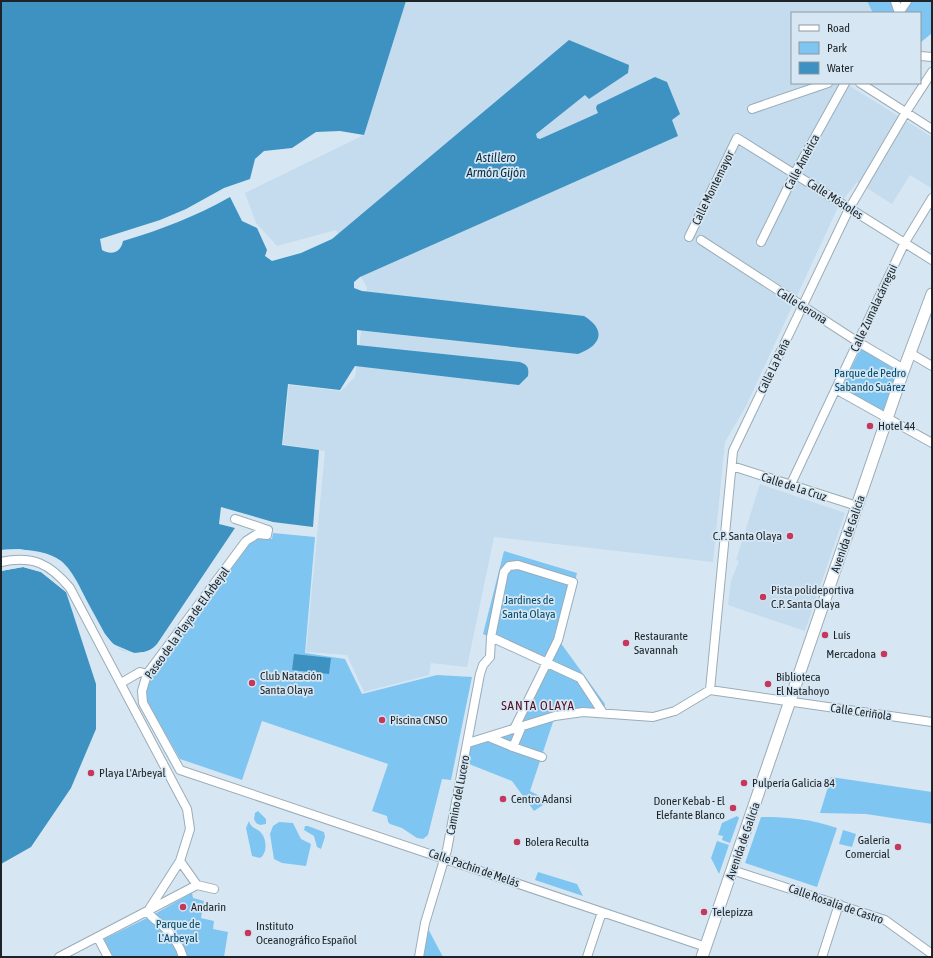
<svg xmlns="http://www.w3.org/2000/svg" width="933" height="958" font-family="'Asap Condensed',sans-serif">
	<rect width="100%" height="100%" fill="#d6e7f3"/>
	<path fill="#c4dced" d="M 406,1 L 867,1 L 873,13 L 792,13 L 792,83 L 845,83 L 932,137 L 932,187 L 931,188 L 910,175 L 892,204 L 857,182 L 839,205 L 746,406 L 725,442 L 713,562 L 494,537 L 467,667 L 431,663 L 429,675 L 364,692 L 347,655 L 306,652 L 325,451 L 283,444 L 289,385 L 341,391 L 355,377 L 367,288 L 336,230 L 277,246 L 256,223 L 245,193 L 364,135 Z
		M 760,484 L 845,513 L 805,631 L 728,605 L 731,581 L 739,561 L 736,560 Z"/>
	<path fill="#7fc5f2" d="M 867,1 L 932,1 L 932,33 L 920,43 L 920,13 L 873,13 Z
		M 861,348 L 897,371 L 883,411 L 841,389 Z
		M 273,533 L 315,537 L 305,653 L 345,659 L 362,694 L 437,675 L 472,677 L 451,780 L 442,779 L 428,835 L 423,839 L 417,838 L 402,828 L 390,824 L 388,822 L 387,816 L 372,811 L 388,764 L 262,721 L 242,780 L 180,759 L 147,702 L 146,690 L 150,677 L 247,544 L 259,538 L 272,539 Z
		M 504,551 L 577,573 L 560,642 L 605,704 L 603,713 L 555,716 L 530,791 L 549,801 L 534,811 L 512,781 L 464,762 L 468,743 L 514,729 L 547,663 L 483,634 Z
		M 831,777 L 932,792 L 932,824 L 866,814 L 820,813 Z
		M 258,811 L 266,819 L 266,824 L 260,825 L 256,823 L 254,819 L 255,813 Z
		M 737,816 L 739,818 L 730,843 L 722,840 L 723,836 L 718,835 L 722,823 Z
		M 761,817 C 789,817 810,819 837,828 L 817,887 L 745,863 Z
		M 249,821 C 251,829 258,828 262,834 C 267,841 267,854 260,858 L 252,856 L 246,828 Z
		M 279,822 L 293,823 L 301,839 L 311,844 L 306,866 L 282,863 L 274,859 L 270,834 L 273,826 Z
		M 305,826 L 308,826 L 324,832 L 325,837 L 321,849 L 317,847 L 314,836 L 304,830 Z
		M 843,830 L 856,834 L 852,847 L 839,844 Z
		M 717,841 L 729,845 L 719,874 L 711,858 Z
		M 538,872 L 577,884 L 583,896 L 535,880 Z
		M 192,893 L 193,898 L 204,901 L 201,918 L 214,921 L 213,929 L 228,932 L 224,957 L 113,957 L 104,939 L 151,916 Z
		M 425,923 L 443,957 L 419,957 Z"/>
	<path fill="#3d92c2" d="M 1,1 L 406,1 L 364,135 L 340,131 L 316,132 L 292,148 L 264,151 L 255,159 L 250,179 L 224,188 L 186,209 L 160,220 L 100,239 L 102,250 C 112,256 121,252 123,241 C 163,229 194,217 230,197 L 242,221 L 257,228 L 267,250 L 265,256 L 272,261 L 301,253 L 332,239 L 569,40 L 629,65 L 628,73 L 589,99 L 585,95 L 536,134 L 537,138 L 540,139 L 598,113 L 596,108 L 597,105 L 655,77 L 667,82 L 680,114 L 672,120 L 678,136 L 360,277 L 354,282 L 354,288 L 362,291 L 584,316 C 607,330 601,346 578,354 L 357,330 L 357,345 L 520,362 C 528,365 529,368 528,376 L 519,385 L 355,366 L 340,390 L 288,384 L 282,445 L 319,450 L 313,527 L 273,522 L 221,507 L 219,524 L 235,528 L 157,644 C 152,650 146,652 138,653 C 96,655 88,582 61,561 C 45,549 19,549 1,550 Z
		M 23,567 L 41,572 L 66,592 L 96,684 L 96,729 L 71,788 L 31,847 L 1,864 L 1,571 Z
		M 294,654 L 331,658 L 329,674 L 292,670 Z"/>
	<path fill="#d6e7f3" d="M 19,549 L 47,554 L 61,561 L 76,581 L 105,634 L 113,644 L 134,653 L 145,652 L 157,647 L 145,654 L 133,655 L 112,645 L 103,635 L 74,582 L 60,562 L 47,556 L 18,551 L 1,552 L 1,550 Z
		M 23,565 L 41,570 L 68,591 L 66,592 L 41,572 L 23,567 L 1,571 L 1,569 L 5,568 Z"/>
	<g fill="none" stroke-linecap="round" stroke-linejoin="round">
		<defs>
			<path id="street" d="M 895,1 L 899,13
				M 899,13 L 907,1
				M 920,56 L 932,57
				M 860,83 L 932,129
				M 752,109 L 828,83
				M 689,237 L 737,138 L 932,260
				M 701,240 L 858,342 L 904,369
				M 761,242 L 795,173 L 845,83
				M 910,353 L 932,366
				M 837,390 L 932,443
				M 732,466 L 857,506
				M 790,486 L 904,244 L 932,198
				M 235,519 L 268,530 L 267,535 L 257,534 L 246,541 L 147,674 L 142,691 L 143,703 L 180,770 L 706,947
				M 1,562 C 33,555 50,564 70,588 L 187,809 L 190,829 L 180,861 L 197,885 L 59,957
				M 491,637 L 580,678 L 603,713
				M 121,683 L 140,672 L 147,674
				M 710,690 L 733,451 L 849,209 L 906,112 L 932,72
				M 489,737 L 513,747 L 542,757
				M 468,743 L 555,716 L 583,712 L 653,717 L 675,711 L 710,690 L 932,722
				M 513,747 L 522,726
				M 180,861 L 148,911 C 151,919 159,921 164,927 C 172,935 180,946 183,957
				M 732,870 L 885,920 L 932,954
				M 197,885 L 214,889
				M 98,938 L 108,957
				M 419,957 L 425,923 L 447,850 L 480,674 L 483,665 L 490,657 L 491,637 L 504,572 L 509,566 L 518,565 L 573,582 L 558,640 L 514,729
				M 587,957 L 602,912
				M 822,957 L 839,904"/>
			<path id="secondary" d="M 702,957 L 904,369 L 932,294"/>
		</defs>
		<use href="#street" stroke="#9bacb7" stroke-width="10"/>
		<use href="#secondary" stroke="#9bacb7" stroke-width="13"/>
		<use href="#street" stroke="#fff" stroke-width="8"/>
		<use href="#secondary" stroke="#fff" stroke-width="11"/>
	</g>
	<g fill="#c6375e" stroke="#d6e7f3" stroke-width="1.5">
		<circle cx="870" cy="426" r="4"/>
		<circle cx="790" cy="536" r="4"/>
		<circle cx="763" cy="597" r="4"/>
		<circle cx="825" cy="635" r="4"/>
		<circle cx="626" cy="643" r="4"/>
		<circle cx="884" cy="654" r="4"/>
		<circle cx="252" cy="683" r="4"/>
		<circle cx="768" cy="684" r="4"/>
		<circle cx="382" cy="720" r="4"/>
		<circle cx="91" cy="773" r="4"/>
		<circle cx="744" cy="783" r="4"/>
		<circle cx="503" cy="799" r="4"/>
		<circle cx="733" cy="808" r="4"/>
		<circle cx="517" cy="842" r="4"/>
		<circle cx="898" cy="847" r="4"/>
		<circle cx="183" cy="907" r="4"/>
		<circle cx="704" cy="912" r="4"/>
		<circle cx="248" cy="933" r="4"/>
	</g>
	<g text-anchor="middle" dominant-baseline="central" stroke-width="3.5" stroke-linejoin="round" paint-order="stroke">
		<g font-size="12" fill="#1d2327" stroke="#d6e7f3">
			<text transform="translate(802 162) rotate(-62)">Calle América</text>
			<text transform="translate(713 188) rotate(-64)">Calle Montemayor</text>
			<text transform="translate(835 199) rotate(33)">Calle Móstoles</text>
			<text transform="translate(802 306) rotate(32)">Calle Gerona</text>
			<text transform="translate(874 308) rotate(-65)">Calle Zumalacárregui</text>
			<text transform="translate(774 366) rotate(-64)">Calle La Peña</text>
			<text transform="translate(794 487) rotate(18)">Calle de La Cruz</text>
			<text transform="translate(848 534) rotate(-71)">Avenida de Galicia</text>
			<text transform="translate(187 623) rotate(-54)">Paseo de la Playa de El Arbeyal</text>
			<text transform="translate(861 712) rotate(8)">Calle Ceriñola</text>
			<text transform="translate(458 795) rotate(-79)">Camino del Lucero</text>
			<text transform="translate(743 841) rotate(-71)">Avenida de Galicia</text>
			<text transform="translate(474 868) rotate(19)">Calle Pachín de Melás</text>
			<text transform="translate(836 904) rotate(19)">Calle Rosalía de Castro</text>
		</g>
		<g font-size="12" fill="#034a6b" stroke="#d6e7f3">
			<text x="870" y="373">Parque de Pedro<tspan x="870" dy="14">Sabando Suárez</tspan></text>
			<text x="529" y="600">Jardines de<tspan x="529" dy="14">Santa Olaya</tspan></text>
			<text x="178" y="924">Parque de<tspan x="178" dy="14">L'Arbeyal</tspan></text>
		</g>
		<g font-size="12" fill="#1d2327" stroke="#d6e7f3" text-anchor="start">
			<text x="878" y="426">Hotel 44</text>
			<text x="782" y="536" text-anchor="end">C.P. Santa Olaya</text>
			<text x="771" y="590">Pista polideportiva<tspan x="771" dy="14">C.P. Santa Olaya</tspan></text>
			<text x="833" y="635">Luís</text>
			<text x="634" y="636">Restaurante<tspan x="634" dy="14">Savannah</tspan></text>
			<text x="876" y="654" text-anchor="end">Mercadona</text>
			<text x="260" y="676">Club Natación<tspan x="260" dy="14">Santa Olaya</tspan></text>
			<text x="776" y="677">Biblioteca<tspan x="776" dy="14">El Natahoyo</tspan></text>
			<text x="390" y="720">Piscina CNSO</text>
			<text x="99" y="773">Playa L'Arbeyal</text>
			<text x="752" y="783">Pulpería Galicia 84</text>
			<text x="511" y="799">Centro Adansi</text>
			<text x="725" y="801" text-anchor="end">Doner Kebab - El<tspan x="725" dy="14">Elefante Blanco</tspan></text>
			<text x="890" y="840" text-anchor="end">Galeria<tspan x="890" dy="14">Comercial</tspan></text>
			<text x="525" y="842">Bolera Reculta</text>
			<text x="191" y="907">Andarin</text>
			<text x="712" y="912">Telepizza</text>
			<text x="256" y="926">Instituto<tspan x="256" dy="14">Oceanográfico Español</tspan></text>
		</g>
		<g font-size="13" font-style="italic" fill="#0b3045" stroke="#d6e7f3">
			<text x="496" y="157">Astillero<tspan x="496" dy="15">Armón Gijón</tspan></text>
		</g>
		<g font-size="13" letter-spacing="1" fill="#530f22" stroke="#d6e7f3">
			<text x="538" y="705">SANTA OLAYA</text>
		</g>
	</g>
	<rect width="933" height="958" fill="none" stroke="#1d2327" stroke-width="4"/>
	<rect x="791" y="12" width="130" height="72" fill="#d6e7f3" stroke="#8c99a1"/>
	<rect x="799" y="25" width="20" height="6" fill="#ffffff" stroke="#8c99a1"/>
	<text x="827" y="32" font-size="12" fill="#1d2327">Road</text>
	<rect x="799" y="42" width="20" height="12" fill="#7fc5f2" stroke="#8c99a1"/>
	<text x="827" y="52" font-size="12" fill="#1d2327">Park</text>
	<rect x="799" y="62" width="20" height="12" fill="#3d92c2" stroke="#8c99a1"/>
	<text x="827" y="72" font-size="12" fill="#1d2327">Water</text>
</svg>
